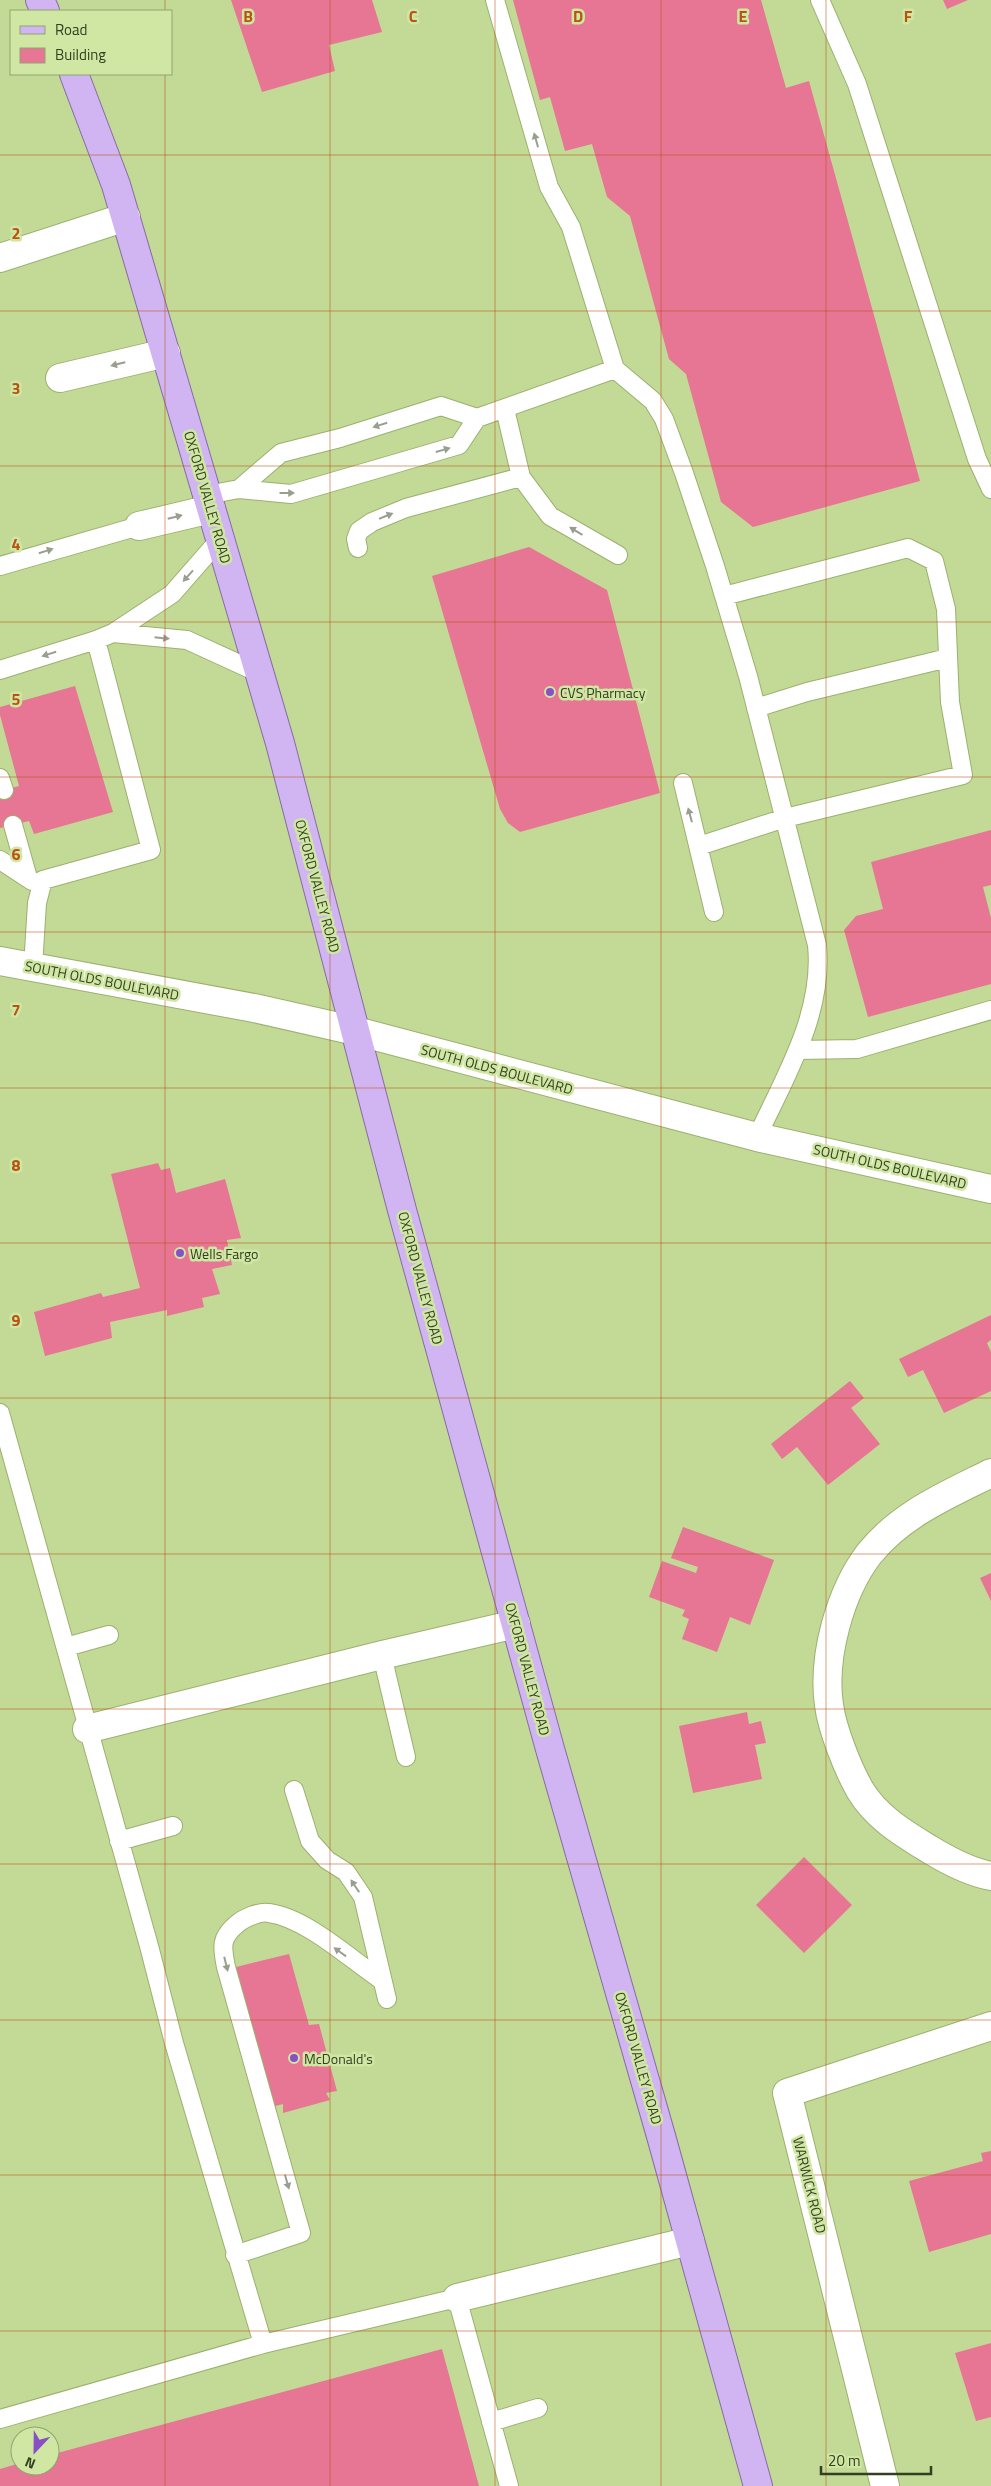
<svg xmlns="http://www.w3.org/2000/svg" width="991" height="2486" font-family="'Titillium Web',sans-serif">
	<rect width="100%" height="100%" fill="#c2da96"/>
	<path fill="#e77594" d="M 231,0 L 372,0 L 382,32 L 329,45 L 335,71 L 262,92 Z
		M 513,0 L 761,0 L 786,88 L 809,81 L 920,481 L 753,527 L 721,502 L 686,374 L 669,359 L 630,216 L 607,197 L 592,144 L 565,151 L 550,97 L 540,100 Z
		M 943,0 L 968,0 L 947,9 Z
		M 529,547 L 607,590 L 660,793 L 520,832 L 508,823 L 500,809 L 432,576 Z
		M 75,686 L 113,812 L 34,834 L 29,821 L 0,828 L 0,791 L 19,786 L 0,715 L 0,707 Z
		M 991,830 L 991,885 L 983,887 L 991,918 L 991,984 L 868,1017 L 844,930 L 856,916 L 883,909 L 871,862 Z
		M 158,1163 L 161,1170 L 170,1168 L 176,1193 L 225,1179 L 241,1238 L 227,1240 L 232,1265 L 212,1269 L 220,1294 L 202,1298 L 204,1307 L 167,1316 L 167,1310 L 110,1322 L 112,1338 L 45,1356 L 34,1312 L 101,1293 L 103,1297 L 140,1288 L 111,1174 Z
		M 991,1315 L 991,1340 L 987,1343 L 991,1352 L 991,1391 L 944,1413 L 923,1370 L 908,1377 L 899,1359 Z
		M 850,1381 L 864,1398 L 851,1408 L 880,1444 L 828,1485 L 797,1447 L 782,1459 L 771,1444 Z
		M 683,1527 L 774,1560 L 750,1625 L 730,1617 L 717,1652 L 682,1639 L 689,1619 L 682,1616 L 685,1610 L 649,1597 L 662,1561 L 696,1573 L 698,1567 L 671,1558 Z
		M 991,1573 L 991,1601 L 980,1578 Z
		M 747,1712 L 749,1724 L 761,1721 L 766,1743 L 755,1745 L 762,1779 L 693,1793 L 679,1726 Z
		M 804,1857 L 852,1905 L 804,1953 L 756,1905 Z
		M 289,1954 L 309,2025 L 319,2024 L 337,2091 L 326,2093 L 330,2100 L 283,2113 L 283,2104 L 272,2107 L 236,1967 Z
		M 991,2151 L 991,2234 L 929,2252 L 909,2181 L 983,2161 L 981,2153 Z
		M 991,2343 L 991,2417 L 976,2421 L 955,2353 Z
		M 442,2349 L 479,2486 L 0,2486 L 0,2469 L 20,2463 L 20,2466 L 50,2466 L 50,2455 Z"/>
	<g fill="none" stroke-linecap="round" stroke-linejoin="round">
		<defs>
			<path id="service" d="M 495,0 L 549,187 L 571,227 L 615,369 L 653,401 L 664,419 L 684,473 L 715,566 L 748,676 L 817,945 C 824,1013 785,1077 757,1137
				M 820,0 L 857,84 L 977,459 L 991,489
				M 505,409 L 521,477 L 550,516 L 618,555
				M 239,489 L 281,453 L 340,438 L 441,406 L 477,418 L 615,369
				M 207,495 L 239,489 L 291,494 L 459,445 L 477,418
				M 358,548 L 356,539 L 359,531 L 372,522 L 406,508 L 521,477
				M 0,566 L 139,526
				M 113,633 L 187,640 L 259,673
				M 0,670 L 96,640
				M 756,708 L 807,692 L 948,658
				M 0,778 L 4,790
				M 683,783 L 714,912
				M 13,825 L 28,878
				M 699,846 L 785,818 L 963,775 L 950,702 L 946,609 L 934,561 L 908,548 L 724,596
				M 0,860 L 32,881
				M 33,967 L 37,903 L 43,880 L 151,850 L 96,640 L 113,633 L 172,594 L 220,539
				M 798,1050 L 857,1049 L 991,1010
				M 0,1413 L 149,1946 L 174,2043 L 263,2344
				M 66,1647 L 109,1635
				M 382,1655 L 406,1757
				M 294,1790 L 310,1841 L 327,1860 L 346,1872 L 363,1897 L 387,1999
				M 119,1841 L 173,1826
				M 235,2255 L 301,2233 L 226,1967 C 222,1947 220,1938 237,1924 C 244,1918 260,1911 269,1913 C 306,1918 349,1958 380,1979
				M 0,2419 L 263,2344 L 457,2298 L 509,2486
				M 491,2422 L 538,2408"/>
			<path id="minor" d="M 0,258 L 126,217
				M 60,378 L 166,353
				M 139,526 L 211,509
				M 0,961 L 254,1008 L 356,1031 L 757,1137 L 991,1189
				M 991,1473 C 947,1495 901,1514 869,1554 C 840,1592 822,1657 829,1705 C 832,1729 848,1769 860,1790 C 876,1817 903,1833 929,1849 C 947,1860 969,1872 991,1876
				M 87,1729 L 382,1655 L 516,1624
				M 457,2298 L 690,2241
				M 885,2486 L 787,2093 L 991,2026"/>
			<path id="primary" d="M 40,0 L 45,11
				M 74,74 L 116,185 L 280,743 L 402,1210 L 550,1749 L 661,2136 L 758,2486"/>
		</defs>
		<use href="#service" stroke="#9bb16f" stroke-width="20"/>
		<use href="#minor" stroke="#9bb16f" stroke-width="30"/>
		<use href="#primary" stroke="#866ca3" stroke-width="30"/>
		<use href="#service" stroke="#fff" stroke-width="18"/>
		<use href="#minor" stroke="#fff" stroke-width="28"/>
		<use href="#primary" stroke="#d1b5f2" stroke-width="28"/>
	</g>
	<defs><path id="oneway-solid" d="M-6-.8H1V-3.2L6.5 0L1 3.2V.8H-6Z" transform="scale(1.25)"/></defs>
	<g fill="#9a9e90">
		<use href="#oneway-solid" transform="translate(536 140) rotate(-106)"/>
		<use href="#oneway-solid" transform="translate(118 364) rotate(166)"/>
		<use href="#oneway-solid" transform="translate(380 425) rotate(163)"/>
		<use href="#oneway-solid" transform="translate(443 450) rotate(-16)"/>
		<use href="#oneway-solid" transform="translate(287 493)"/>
		<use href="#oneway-solid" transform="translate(386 516) rotate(-22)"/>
		<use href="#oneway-solid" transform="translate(175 517) rotate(-14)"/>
		<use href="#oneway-solid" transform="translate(576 531) rotate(-149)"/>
		<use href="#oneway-solid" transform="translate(46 551) rotate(-17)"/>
		<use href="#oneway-solid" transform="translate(188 576) rotate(132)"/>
		<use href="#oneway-solid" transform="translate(162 638) rotate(6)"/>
		<use href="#oneway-solid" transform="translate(49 654) rotate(163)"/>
		<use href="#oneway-solid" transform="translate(690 815) rotate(-105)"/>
		<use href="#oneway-solid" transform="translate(355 1886) rotate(-124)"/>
		<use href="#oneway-solid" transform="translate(340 1952) rotate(-144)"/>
		<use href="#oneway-solid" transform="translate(226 1964) rotate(76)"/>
		<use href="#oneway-solid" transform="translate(287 2182) rotate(74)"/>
	</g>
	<path fill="none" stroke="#bb5212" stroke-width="1" stroke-opacity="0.55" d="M 165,0 L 165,11M 330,0 L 330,2486M 495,0 L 495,2486M 661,0 L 661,2486M 826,0 L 826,2486M 165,74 L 165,2486M 0,155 L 991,155M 0,311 L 991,311M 0,466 L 991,466M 0,622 L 991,622M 0,777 L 991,777M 0,932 L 991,932M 0,1088 L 991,1088M 0,1243 L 991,1243M 0,1398 L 991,1398M 0,1554 L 991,1554M 0,1709 L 991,1709M 0,1864 L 991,1864M 0,2020 L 991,2020M 0,2175 L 991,2175M 0,2331 L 991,2331"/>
	<g fill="#894fc5" stroke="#cfe7a3" stroke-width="2">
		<circle cx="550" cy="692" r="5"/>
		<circle cx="180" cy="1253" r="5"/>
		<circle cx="294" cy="2058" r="5"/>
	</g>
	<g text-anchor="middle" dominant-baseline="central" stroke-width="5" stroke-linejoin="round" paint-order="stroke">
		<g font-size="14" fill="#343e22" stroke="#cfe7a3">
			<text transform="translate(208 497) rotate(74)">OXFORD VALLEY ROAD</text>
			<text transform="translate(318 886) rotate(75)">OXFORD VALLEY ROAD</text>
			<text transform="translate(102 980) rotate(11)">SOUTH OLDS BOULEVARD</text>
			<text transform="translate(497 1069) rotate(15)">SOUTH OLDS BOULEVARD</text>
			<text transform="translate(890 1166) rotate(13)">SOUTH OLDS BOULEVARD</text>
			<text transform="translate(421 1278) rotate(75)">OXFORD VALLEY ROAD</text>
			<text transform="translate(528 1669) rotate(75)">OXFORD VALLEY ROAD</text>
			<text transform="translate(639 2058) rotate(74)">OXFORD VALLEY ROAD</text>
			<text transform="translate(810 2185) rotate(76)">WARWICK ROAD</text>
		</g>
		<g font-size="14" fill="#343e22" stroke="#cfe7a3" text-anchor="start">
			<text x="560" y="692">CVS Pharmacy</text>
			<text x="190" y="1253">Wells Fargo</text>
			<text x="304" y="2058">McDonald's</text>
		</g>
	</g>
	<g font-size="16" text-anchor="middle" font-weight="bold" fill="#bb5212" stroke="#cfe7a3" stroke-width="5" stroke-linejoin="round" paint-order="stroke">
		<text x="248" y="22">B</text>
		<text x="413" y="22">C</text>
		<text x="578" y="22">D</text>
		<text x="743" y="22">E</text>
		<text x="908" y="22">F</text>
		<text x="16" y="239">2</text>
		<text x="16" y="394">3</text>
		<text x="16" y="550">4</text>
		<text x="16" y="705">5</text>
		<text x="16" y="860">6</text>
		<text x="16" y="1016">7</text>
		<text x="16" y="1171">8</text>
		<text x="16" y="1326">9</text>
	</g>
	<rect x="10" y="10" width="162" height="65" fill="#cfe7a3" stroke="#91a36f"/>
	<rect x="20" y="26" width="25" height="8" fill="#d1b5f2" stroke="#91a36f"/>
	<text x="55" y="35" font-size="15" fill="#343e22">Road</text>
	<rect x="20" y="48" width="25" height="15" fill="#e77594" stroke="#91a36f"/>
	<text x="55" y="60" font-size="15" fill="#343e22">Building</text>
	<g transform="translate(35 2451) rotate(202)"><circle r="24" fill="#cfe7a3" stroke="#91a36f"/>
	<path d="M0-4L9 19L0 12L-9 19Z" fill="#894fc5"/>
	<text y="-8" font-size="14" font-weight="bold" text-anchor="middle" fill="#343e22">N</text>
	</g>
	<path d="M821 2466v8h110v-8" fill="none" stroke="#343e22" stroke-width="2.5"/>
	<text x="828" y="2466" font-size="15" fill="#343e22" stroke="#cfe7a3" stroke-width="4" paint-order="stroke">20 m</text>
</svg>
